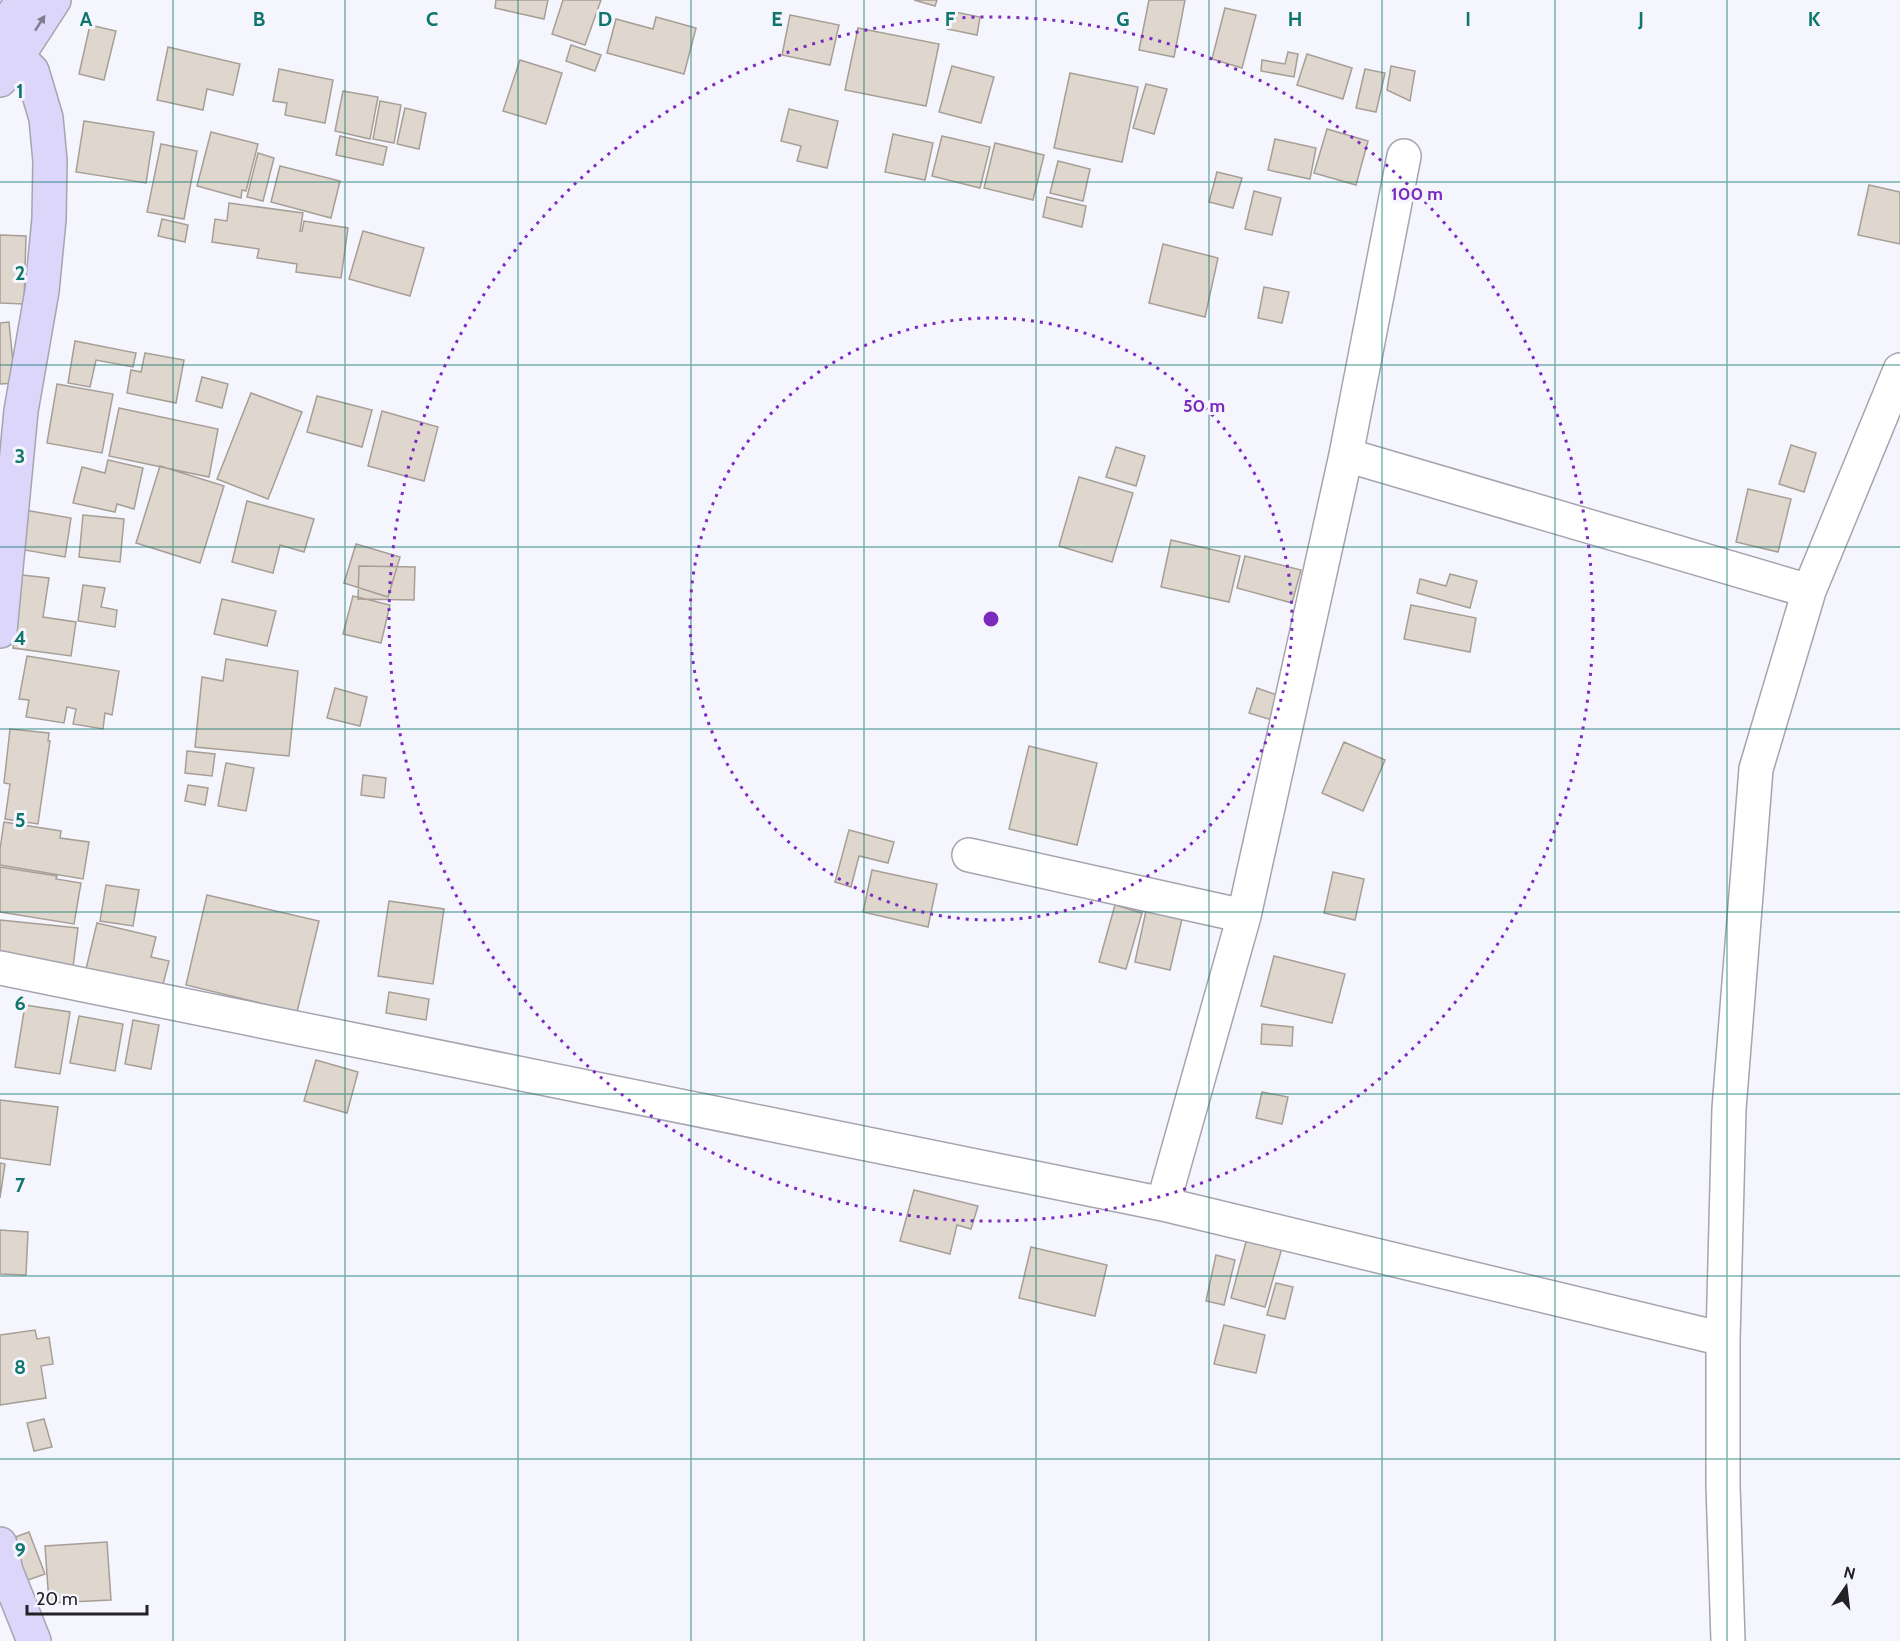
<svg xmlns="http://www.w3.org/2000/svg" width="1900" height="1641" font-family="Cabin,sans-serif">
	<rect width="100%" height="100%" fill="#f5f5fe"/>
	<path fill="#dfd6cd" stroke="#a79e96" stroke-width="1.5" d="M 496,0 L 548,0 L 544,19 L 495,8 Z
		M 563,0 L 601,0 L 585,45 L 552,34 Z
		M 914,0 L 937,0 L 935,6 Z
		M 1149,0 L 1185,0 L 1174,57 L 1139,50 Z
		M 1225,8 L 1256,15 L 1242,68 L 1212,59 Z
		M 950,11 L 980,17 L 977,35 L 947,29 Z
		M 790,15 L 839,25 L 830,65 L 782,55 Z
		M 656,17 L 696,28 L 684,74 L 607,53 L 616,19 L 653,29 Z
		M 90,25 L 116,31 L 104,80 L 79,74 Z
		M 858,28 L 939,44 L 926,106 L 845,90 Z
		M 571,45 L 601,55 L 595,71 L 566,61 Z
		M 168,47 L 240,64 L 233,95 L 207,89 L 203,110 L 157,100 Z
		M 1288,52 L 1298,54 L 1294,77 L 1261,71 L 1262,60 L 1285,64 Z
		M 1307,54 L 1352,68 L 1343,99 L 1297,85 Z
		M 520,60 L 562,73 L 546,124 L 503,111 Z
		M 952,66 L 994,77 L 981,123 L 939,112 Z
		M 1391,66 L 1415,71 L 1410,101 L 1387,90 Z
		M 279,69 L 333,80 L 325,123 L 285,115 L 287,103 L 273,101 Z
		M 1365,69 L 1385,73 L 1376,112 L 1356,108 Z
		M 1070,73 L 1138,87 L 1122,162 L 1054,148 Z
		M 1146,84 L 1167,89 L 1154,134 L 1133,128 Z
		M 343,91 L 378,97 L 370,139 L 335,131 Z
		M 380,101 L 401,105 L 394,143 L 373,139 Z
		M 405,108 L 426,113 L 419,149 L 397,144 Z
		M 789,109 L 838,121 L 827,168 L 797,161 L 801,146 L 781,141 Z
		M 84,121 L 154,132 L 146,183 L 76,172 Z
		M 1327,129 L 1368,141 L 1356,185 L 1314,173 Z
		M 211,132 L 258,144 L 246,191 L 242,190 L 241,198 L 197,186 Z
		M 893,134 L 933,143 L 925,180 L 885,172 Z
		M 340,136 L 387,147 L 383,165 L 336,155 Z
		M 942,136 L 990,147 L 980,188 L 932,176 Z
		M 1275,139 L 1316,148 L 1310,179 L 1268,170 Z
		M 995,143 L 1044,155 L 1033,200 L 984,188 Z
		M 161,144 L 197,151 L 184,219 L 147,212 Z
		M 258,153 L 274,158 L 263,201 L 247,197 Z
		M 1058,161 L 1090,169 L 1083,201 L 1050,193 Z
		M 280,166 L 340,181 L 331,218 L 271,202 Z
		M 1217,172 L 1242,178 L 1233,208 L 1209,202 Z
		M 1869,185 L 1900,192 L 1900,244 L 1858,235 Z
		M 1254,191 L 1281,198 L 1272,235 L 1245,229 Z
		M 1047,197 L 1086,206 L 1082,227 L 1043,217 Z
		M 229,203 L 303,213 L 300,231 L 302,231 L 304,221 L 348,228 L 341,278 L 296,272 L 297,264 L 257,258 L 259,249 L 212,242 L 215,219 L 227,221 Z
		M 162,219 L 188,225 L 185,242 L 158,236 Z
		M 363,231 L 424,248 L 410,296 L 349,279 Z
		M 0,235 L 26,236 L 24,304 L 0,303 Z
		M 1163,244 L 1218,258 L 1205,317 L 1149,303 Z
		M 1264,287 L 1289,292 L 1282,323 L 1258,318 Z
		M 9,322 L 15,383 L 0,384 L 0,323 Z
		M 75,341 L 136,353 L 133,367 L 96,360 L 90,387 L 68,383 Z
		M 145,353 L 184,360 L 176,403 L 127,393 L 131,370 L 141,372 Z
		M 202,377 L 228,384 L 222,408 L 196,401 Z
		M 57,384 L 113,394 L 102,453 L 47,443 Z
		M 251,393 L 302,412 L 268,499 L 217,479 Z
		M 317,396 L 372,410 L 362,447 L 307,432 Z
		M 119,408 L 218,429 L 209,477 L 109,456 Z
		M 382,411 L 438,427 L 424,481 L 368,466 Z
		M 1791,445 L 1816,453 L 1804,492 L 1779,484 Z
		M 1116,447 L 1145,456 L 1136,486 L 1106,477 Z
		M 108,460 L 143,468 L 134,509 L 117,504 L 115,512 L 73,503 L 82,467 L 105,473 Z
		M 160,466 L 224,486 L 200,563 L 136,543 Z
		M 1079,477 L 1133,493 L 1112,562 L 1059,546 Z
		M 1748,489 L 1791,499 L 1778,552 L 1736,542 Z
		M 247,501 L 314,519 L 304,552 L 280,545 L 273,573 L 232,562 Z
		M 19,509 L 71,518 L 65,557 L 13,548 Z
		M 83,515 L 124,519 L 120,562 L 79,557 Z
		M 1171,540 L 1240,556 L 1229,602 L 1161,587 Z
		M 356,544 L 400,557 L 388,597 L 344,583 Z
		M 1245,556 L 1301,570 L 1292,603 L 1237,588 Z
		M 359,566 L 415,567 L 414,600 L 358,599 Z
		M 1450,574 L 1477,581 L 1470,608 L 1417,593 L 1420,579 L 1446,586 Z
		M 22,575 L 49,578 L 43,617 L 76,622 L 71,656 L 13,648 Z
		M 83,585 L 105,588 L 101,607 L 117,610 L 115,627 L 78,621 Z
		M 353,596 L 390,605 L 381,643 L 343,634 Z
		M 222,599 L 276,611 L 267,646 L 214,634 Z
		M 1411,605 L 1476,618 L 1470,652 L 1404,639 Z
		M 27,656 L 119,671 L 112,715 L 105,713 L 103,729 L 73,724 L 76,709 L 67,707 L 64,723 L 26,717 L 29,700 L 19,699 Z
		M 226,659 L 298,671 L 289,756 L 195,747 L 202,677 L 223,681 Z
		M 335,688 L 367,697 L 360,726 L 327,718 Z
		M 1257,688 L 1280,696 L 1272,720 L 1249,713 Z
		M 10,729 L 49,733 L 48,741 L 50,741 L 38,824 L 5,819 L 10,784 L 4,783 Z
		M 1344,742 L 1385,760 L 1363,811 L 1322,793 Z
		M 1029,746 L 1097,763 L 1077,845 L 1009,829 Z
		M 187,751 L 215,754 L 212,776 L 185,773 Z
		M 226,763 L 254,768 L 246,811 L 218,806 Z
		M 363,775 L 386,778 L 384,798 L 361,795 Z
		M 188,785 L 208,788 L 205,805 L 185,801 Z
		M 4,822 L 61,831 L 60,838 L 89,842 L 83,879 L 0,865 L 0,849 Z
		M 849,830 L 894,842 L 888,863 L 859,856 L 851,887 L 835,882 Z
		M 0,867 L 57,876 L 56,879 L 81,883 L 74,924 L 0,912 Z
		M 872,870 L 937,884 L 928,927 L 863,912 Z
		M 1333,872 L 1364,879 L 1355,920 L 1324,913 Z
		M 106,885 L 139,890 L 133,926 L 100,921 Z
		M 207,895 L 319,921 L 297,1012 L 186,985 Z
		M 389,901 L 444,909 L 433,984 L 378,976 Z
		M 1115,905 L 1142,913 L 1126,969 L 1099,962 Z
		M 1146,911 L 1182,919 L 1170,970 L 1135,962 Z
		M 0,920 L 78,928 L 73,967 L 0,956 Z
		M 97,923 L 156,937 L 151,957 L 169,961 L 162,988 L 86,969 Z
		M 1274,956 L 1345,974 L 1332,1023 L 1261,1006 Z
		M 389,992 L 429,999 L 426,1020 L 386,1013 Z
		M 25,1005 L 70,1012 L 60,1074 L 15,1067 Z
		M 79,1016 L 123,1024 L 115,1071 L 70,1063 Z
		M 133,1020 L 159,1025 L 151,1069 L 125,1064 Z
		M 1262,1024 L 1293,1027 L 1292,1046 L 1261,1044 Z
		M 316,1060 L 358,1072 L 347,1113 L 304,1101 Z
		M 1262,1092 L 1288,1097 L 1282,1124 L 1256,1118 Z
		M 0,1100 L 58,1107 L 50,1165 L 0,1158 Z
		M 0,1163 L 5,1164 L 0,1198 Z
		M 914,1190 L 978,1206 L 971,1229 L 957,1225 L 950,1254 L 900,1241 Z
		M 0,1230 L 28,1232 L 26,1275 L 0,1274 Z
		M 1247,1238 L 1282,1248 L 1265,1307 L 1231,1298 Z
		M 1031,1247 L 1107,1265 L 1095,1316 L 1019,1298 Z
		M 1216,1255 L 1235,1260 L 1224,1305 L 1206,1301 Z
		M 1276,1283 L 1293,1287 L 1285,1319 L 1267,1315 Z
		M 1224,1325 L 1265,1335 L 1256,1373 L 1214,1364 Z
		M 35,1330 L 37,1339 L 49,1337 L 53,1364 L 41,1366 L 46,1398 L 0,1405 L 0,1335 Z
		M 44,1419 L 52,1447 L 34,1451 L 27,1423 Z
		M 29,1532 L 45,1574 L 25,1581 L 10,1539 Z
		M 107,1542 L 111,1600 L 49,1603 L 45,1546 Z"/>
	<g fill="none" stroke-linecap="round" stroke-linejoin="round">
		<defs>
			<path id="street" d="M 1346,455 L 1809,591
				M 969,855 L 1244,916
				M 0,968 L 1163,1204 L 1723,1339 L 1723,1485 L 1728,1641
				M 1163,1204 L 1244,916 L 1346,455 L 1404,156
				M 1723,1339 L 1729,1109 L 1756,769 L 1809,591 L 1900,370"/>
			<path id="secondary" d="M 0,34 L 23,0
				M 0,47 L 17,57 L 32,71 L 46,118 L 50,161 L 49,219 L 42,291 L 21,411 L 0,631
				M 0,80 L 17,57 L 54,0
				M 0,1544 L 6,1571 L 34,1641"/>
		</defs>
		<use href="#street" stroke="#a5a4af" stroke-width="36"/>
		<use href="#secondary" stroke="#a5a4af" stroke-width="36"/>
		<use href="#street" stroke="#fff" stroke-width="33"/>
		<use href="#secondary" stroke="#dcd6fb" stroke-width="33"/>
	</g>
	<defs><path id="oneway-solid" d="M-6-.8H1V-3.2L6.5 0L1 3.2V.8H-6Z" transform="scale(1.5)"/></defs>
	<use fill="#7f7c90" href="#oneway-solid" transform="translate(40 23) rotate(-57)"/>
	<path fill="none" stroke="#0f766e" stroke-width="1.5" stroke-opacity="0.55" d="M 173,0 L 173,1641M 345,0 L 345,1641M 518,0 L 518,1641M 691,0 L 691,1641M 864,0 L 864,1641M 1036,0 L 1036,1641M 1209,0 L 1209,1641M 1382,0 L 1382,1641M 1555,0 L 1555,1641M 1727,0 L 1727,1641M 0,182 L 1900,182M 0,365 L 1900,365M 0,547 L 1900,547M 0,729 L 1900,729M 0,912 L 1900,912M 0,1094 L 1900,1094M 0,1276 L 1900,1276M 0,1459 L 1900,1459"/>
	<g fill="none" stroke="#7b2cbf" stroke-width="3" stroke-dasharray="3 6">
		<circle cx="991" cy="619" r="301"/>
		<circle cx="991" cy="619" r="602"/>
	</g>
	<g font-size="20" text-anchor="middle" font-weight="bold" fill="#0f766e" stroke="#f5f5fe" stroke-width="6" stroke-linejoin="round" paint-order="stroke">
		<text x="86" y="26">A</text>
		<text x="259" y="26">B</text>
		<text x="432" y="26">C</text>
		<text x="605" y="26">D</text>
		<text x="777" y="26">E</text>
		<text x="950" y="26">F</text>
		<text x="1123" y="26">G</text>
		<text x="1295" y="26">H</text>
		<text x="1468" y="26">I</text>
		<text x="1641" y="26">J</text>
		<text x="1814" y="26">K</text>
		<text x="20" y="98">1</text>
		<text x="20" y="280">2</text>
		<text x="20" y="463">3</text>
		<text x="20" y="645">4</text>
		<text x="20" y="827">5</text>
		<text x="20" y="1010">6</text>
		<text x="20" y="1192">7</text>
		<text x="20" y="1374">8</text>
		<text x="20" y="1557">9</text>
	</g>
	<circle cx="991" cy="619" r="9" fill="#7b2cbf" stroke="#f5f5fe" stroke-width="3"/>
	<g font-size="18" text-anchor="middle" font-weight="bold" fill="#7b2cbf" stroke="#f5f5fe" stroke-width="6" stroke-linejoin="round" paint-order="stroke">
		<text x="1417" y="200">100 m</text>
		<text x="1204" y="412">50 m</text>
	</g>
	<g transform="translate(1846 1587) rotate(14)" stroke="#f5f5fe" stroke-width="4.5" paint-order="stroke">
	<path d="M0-4.5L10 22L0 15L-10 22Z" fill="#222226"/>
	<text y="-9" font-size="16" font-weight="bold" text-anchor="middle" fill="#222226">N</text>
	</g>
	<path d="M27 1605v9h120v-9" fill="none" stroke="#222226" stroke-width="3"/>
	<text x="36" y="1605" font-size="18" fill="#222226" stroke="#f5f5fe" stroke-width="4.5" paint-order="stroke">20 m</text>
</svg>
